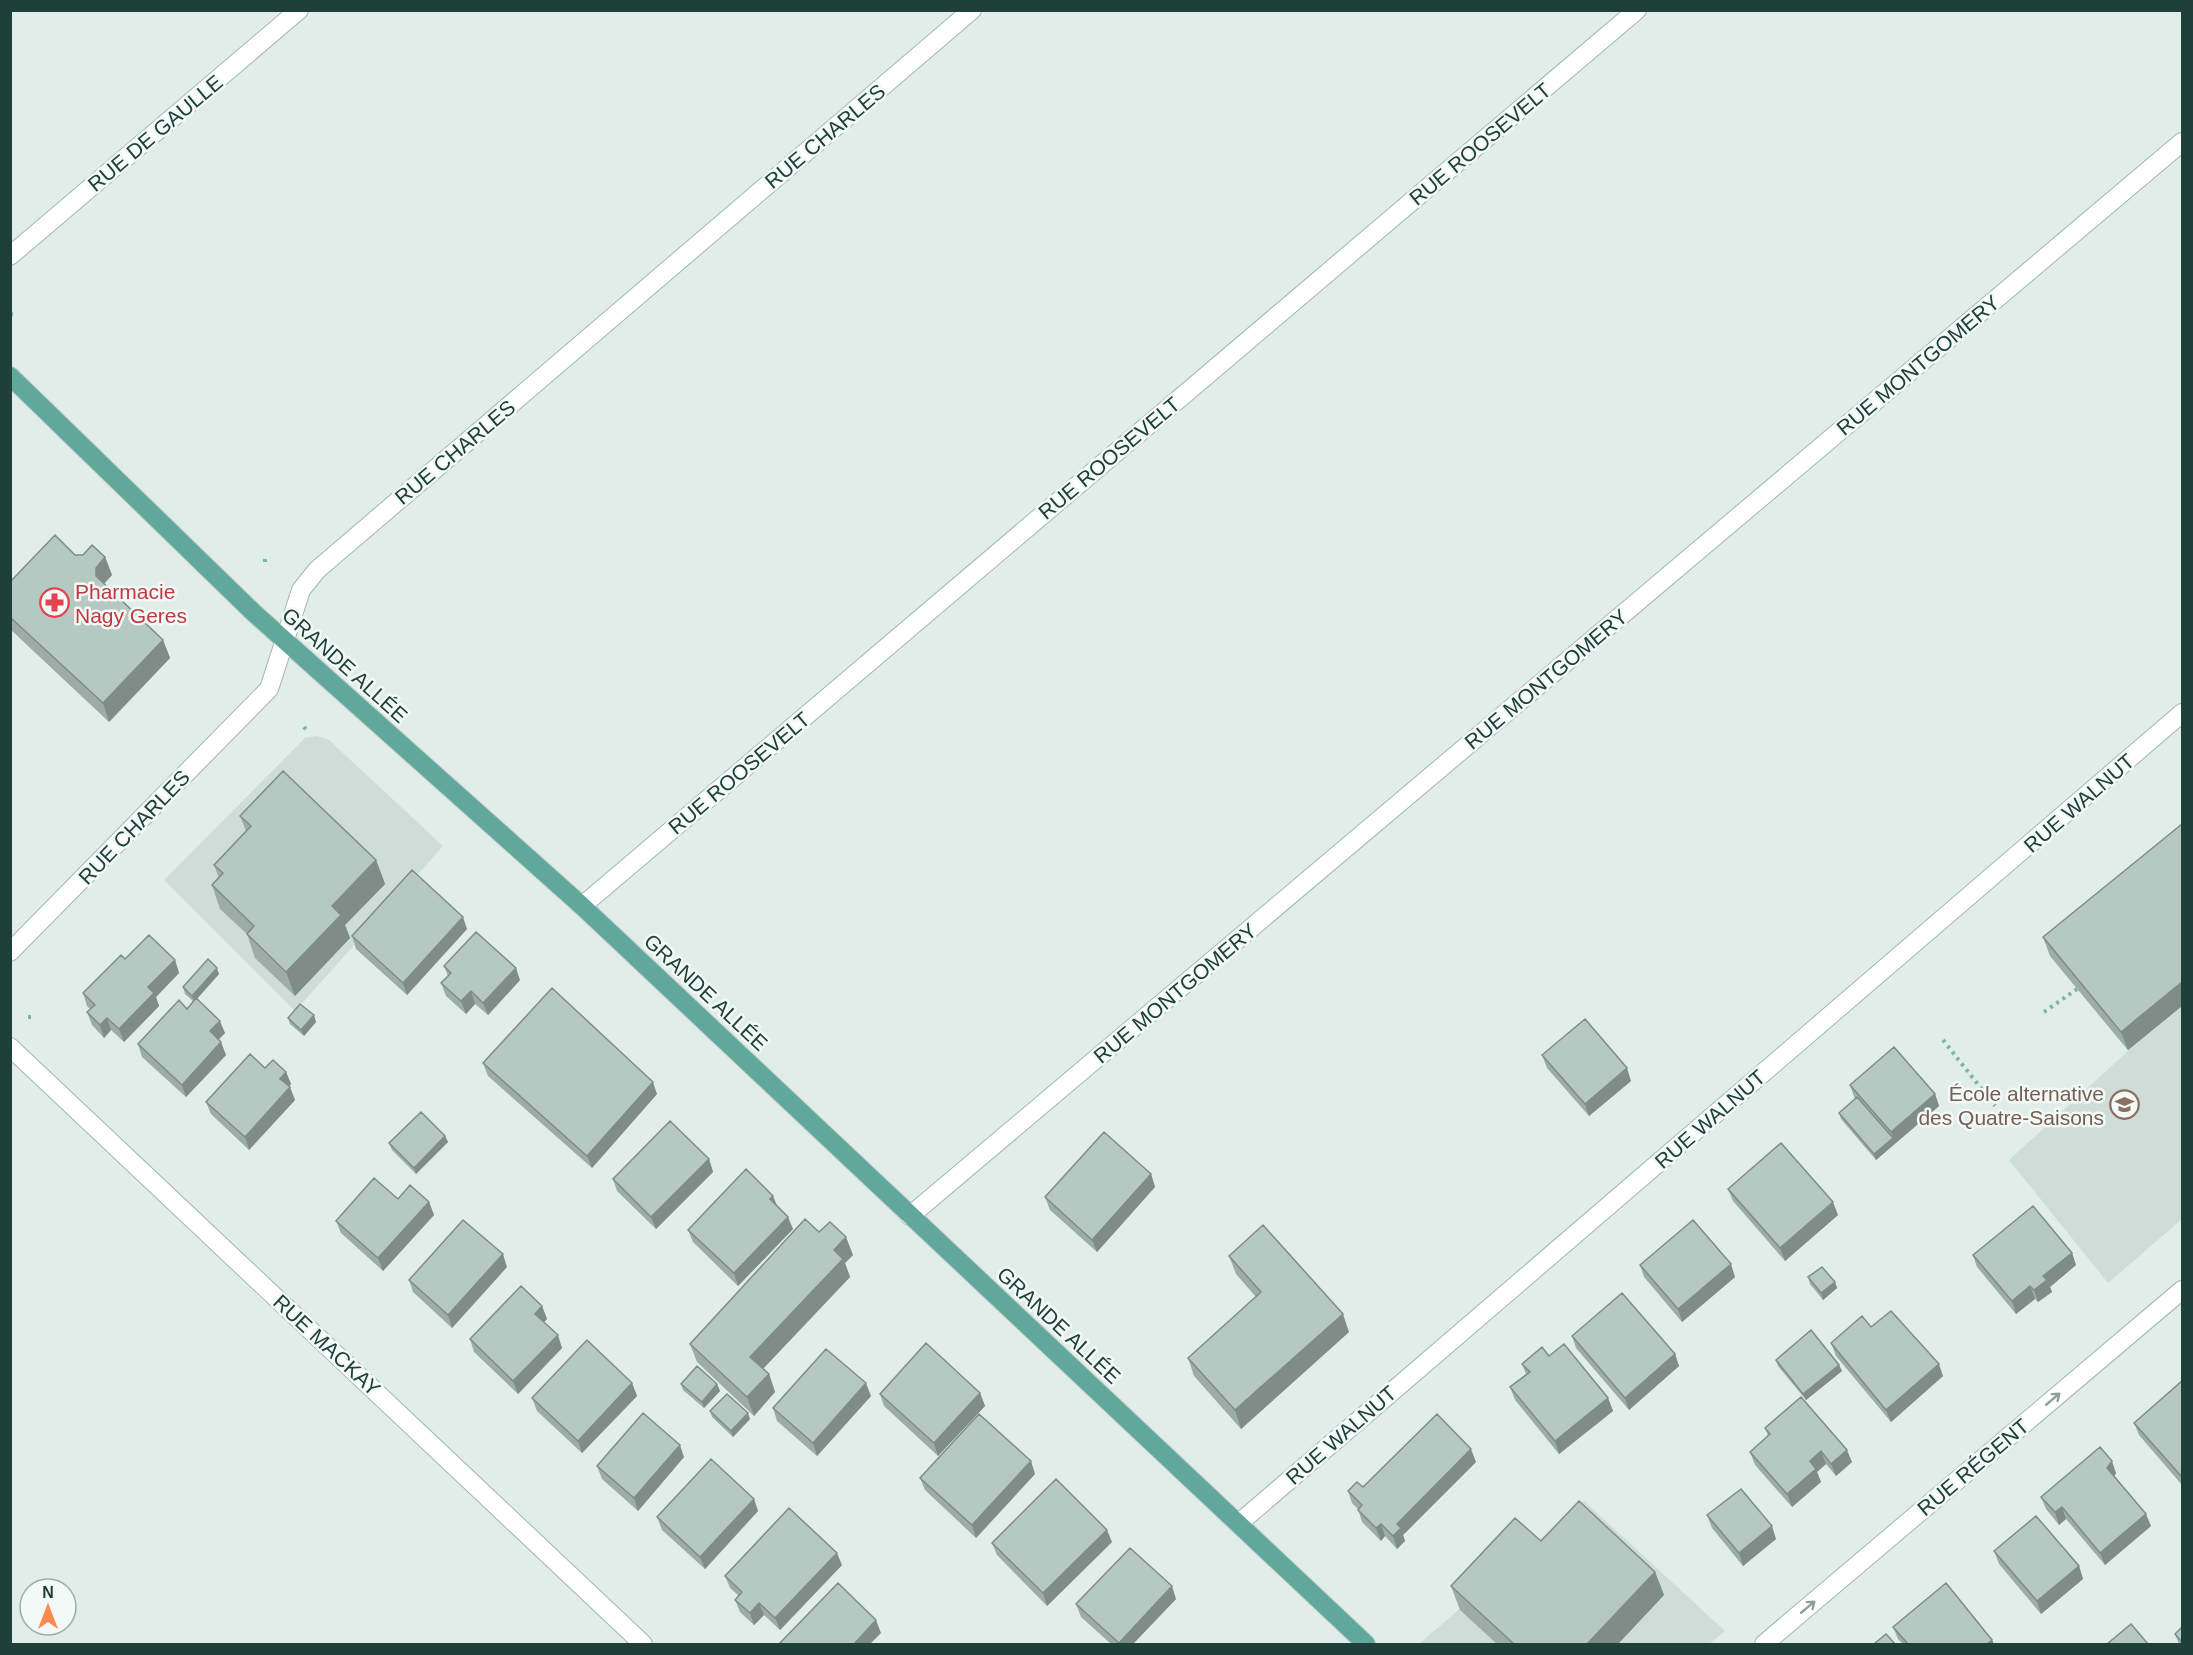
<svg xmlns="http://www.w3.org/2000/svg" width="2193" height="1655" font-family="Arial,sans-serif">
	<rect width="100%" height="100%" fill="#e1ede9"/>
	<path fill="#cfddd8" d="M 317,736 L 329,740 L 443,846 L 295,1011 L 164,880 L 305,738 Z
		M 2182,848 L 2182,1219 L 2108,1283 L 2009,1160 L 2128,1051 L 2050,956 Z
		M 1584,1501 L 1725,1631 L 1709,1644 L 1419,1644 Z"/>
	<g fill="none" stroke-linecap="round" stroke-linejoin="round">
		<defs>
			<path id="minor" d="M 10,256 L 299,10
				M 582,906 L 1637,10
				M 10,952 L 269,689 L 301,590 L 317,570 L 972,10
				M 10,1047 L 643,1644
				M 910,1216 L 2182,142
				M 1238,1524 L 2182,713
				M 1764,1644 L 2182,1290"/>
			<path id="major" d="M 10,376 L 254,613 L 582,906 L 1366,1644"/>
		</defs>
		<use href="#minor" stroke="#a3b6b1" stroke-width="20"/>
		<use href="#major" stroke="#c0cac8" stroke-width="20"/>
		<path stroke="#7eb4a8" stroke-width="4" stroke-dasharray="3 4.5" stroke-linecap="butt" d="M 10,314 L 15,315
			M 265,559 L 265,564
			M 304,727 L 308,732
			M 2044,1012 L 2077,989
			M 28,1017 L 35,1017
			M 1943,1040 L 1995,1106"/>
		<use href="#minor" stroke="#fff" stroke-width="18"/>
		<use href="#major" stroke="#60a89c" stroke-width="18"/>
	</g>
	<path fill="#9daca7" d="M 75,555 L 105,557 L 112,575 L 104,584 L 163,640 L 170,658 L 109,722 L 10,629 L 10,582 Z
		M 240,816 L 376,860 L 385,884 L 345,925 L 350,938 L 295,996 L 255,958 L 247,934 L 220,909 L 212,885 L 219,878 L 214,865 L 246,831 Z
		M 2182,824 L 2182,1006 L 2128,1050 L 2050,956 L 2043,937 Z
		M 467,929 L 407,995 L 356,949 L 352,936 Z
		M 125,959 L 175,960 L 179,973 L 156,997 L 159,1006 L 124,1042 L 111,1030 L 104,1038 L 92,1025 L 87,1012 L 90,1009 L 87,1006 L 83,993 Z
		M 444,966 L 520,980 L 488,1015 L 475,1004 L 466,1014 L 446,996 L 441,983 L 448,976 Z
		M 219,974 L 197,999 L 225,1033 L 218,1040 L 226,1055 L 186,1097 L 142,1057 L 138,1044 L 187,1009 L 193,1001 L 185,994 L 183,987 Z
		M 288,1018 L 316,1022 L 304,1036 L 290,1024 Z
		M 1542,1055 L 1631,1081 L 1589,1116 L 1547,1068 Z
		M 483,1063 L 657,1094 L 592,1168 L 488,1076 Z
		M 265,1068 L 286,1072 L 291,1084 L 289,1086 L 295,1100 L 249,1150 L 211,1114 L 206,1102 Z
		M 1850,1085 L 1935,1094 L 1939,1106 L 1876,1160 L 1841,1119 L 1839,1113 L 1855,1099 Z
		M 445,1136 L 448,1142 L 416,1174 L 392,1150 L 389,1143 Z
		M 709,1159 L 713,1172 L 656,1229 L 617,1191 L 613,1179 Z
		M 1151,1174 L 1155,1187 L 1097,1252 L 1050,1210 L 1045,1197 Z
		M 1728,1189 L 1838,1215 L 1785,1261 L 1733,1201 Z
		M 398,1199 L 429,1202 L 434,1215 L 383,1271 L 341,1233 L 336,1221 Z
		M 777,1205 L 793,1229 L 738,1286 L 693,1242 L 688,1230 Z
		M 819,1232 L 853,1255 L 845,1263 L 850,1277 L 763,1369 L 769,1374 L 775,1392 L 754,1416 L 697,1362 L 690,1344 Z
		M 2072,1253 L 2076,1265 L 2050,1287 L 2052,1292 L 2038,1302 L 2035,1299 L 2016,1314 L 1977,1267 L 1973,1255 Z
		M 1229,1256 L 1349,1332 L 1241,1429 L 1194,1376 L 1188,1358 L 1256,1297 L 1236,1274 Z
		M 1640,1265 L 1735,1277 L 1682,1322 L 1644,1277 Z
		M 507,1267 L 452,1328 L 413,1292 L 409,1280 Z
		M 1808,1277 L 1835,1282 L 1837,1288 L 1823,1300 L 1810,1284 Z
		M 542,1306 L 547,1319 L 544,1322 L 562,1348 L 518,1394 L 474,1352 L 470,1339 Z
		M 1572,1336 L 1675,1354 L 1679,1366 L 1629,1410 L 1576,1348 Z
		M 1831,1343 L 1943,1376 L 1891,1422 L 1836,1356 Z
		M 1549,1356 L 1608,1398 L 1613,1411 L 1559,1454 L 1515,1400 L 1510,1387 L 1526,1374 L 1522,1364 Z
		M 1776,1360 L 1839,1365 L 1842,1371 L 1806,1400 L 1778,1366 Z
		M 2182,1381 L 2182,1485 L 2139,1435 L 2134,1423 Z
		M 632,1383 L 637,1396 L 582,1453 L 537,1411 L 532,1398 Z
		M 681,1384 L 717,1384 L 720,1391 L 704,1408 L 683,1390 Z
		M 980,1393 L 985,1406 L 938,1456 L 884,1406 L 880,1394 Z
		M 871,1396 L 817,1456 L 777,1421 L 773,1408 Z
		M 710,1411 L 750,1419 L 733,1437 L 712,1417 Z
		M 1765,1428 L 1852,1462 L 1836,1476 L 1826,1464 L 1817,1472 L 1821,1482 L 1792,1507 L 1755,1465 L 1750,1452 L 1768,1436 Z
		M 684,1457 L 638,1511 L 602,1479 L 597,1466 Z
		M 1476,1462 L 1403,1535 L 1405,1541 L 1397,1549 L 1385,1536 L 1381,1541 L 1362,1522 L 1358,1509 L 1352,1503 L 1348,1491 Z
		M 2116,1473 L 2114,1476 L 2151,1526 L 2105,1565 L 2066,1519 L 2059,1525 L 2046,1509 L 2041,1497 Z
		M 1035,1474 L 976,1538 L 925,1490 L 920,1478 Z
		M 754,1499 L 758,1511 L 705,1569 L 662,1530 L 657,1517 Z
		M 1707,1515 L 1776,1539 L 1743,1566 L 1712,1528 Z
		M 1541,1541 L 1655,1572 L 1664,1595 L 1618,1644 L 1497,1644 L 1460,1610 L 1451,1586 Z
		M 1112,1542 L 1047,1606 L 997,1555 L 992,1543 Z
		M 1994,1551 L 2079,1566 L 2083,1579 L 2041,1614 L 1999,1564 Z
		M 842,1565 L 780,1630 L 764,1615 L 754,1625 L 740,1612 L 735,1600 L 739,1596 L 730,1588 L 725,1576 Z
		M 1176,1599 L 1133,1644 L 1111,1644 L 1081,1617 L 1076,1604 Z
		M 1893,1627 L 1992,1640 L 1994,1644 L 1903,1644 L 1898,1639 Z
		M 2182,1627 L 2182,1644 L 2179,1644 L 2175,1634 Z"/>
	<path fill="#7f8c88" d="M 105,557 L 112,575 L 102,586 L 96,576 L 96,568 Z
		M 163,640 L 170,658 L 109,722 L 103,703 Z
		M 376,860 L 385,884 L 345,925 L 350,938 L 295,996 L 286,972 L 332,906 Z
		M 463,917 L 467,929 L 407,995 L 403,983 Z
		M 175,960 L 179,973 L 156,997 L 159,1006 L 124,1042 L 119,1029 L 148,987 Z
		M 217,968 L 219,974 L 194,1002 L 192,996 Z
		M 516,968 L 520,980 L 488,1015 L 483,1003 Z
		M 2182,982 L 2182,1006 L 2128,1050 L 2121,1032 Z
		M 471,991 L 475,1004 L 466,1014 L 461,1001 Z
		M 314,1015 L 316,1022 L 304,1036 L 301,1030 Z
		M 107,1018 L 111,1030 L 104,1038 L 100,1025 Z
		M 220,1021 L 225,1033 L 214,1044 L 210,1031 Z
		M 221,1042 L 226,1055 L 186,1097 L 182,1085 Z
		M 1627,1068 L 1631,1081 L 1589,1116 L 1585,1104 Z
		M 286,1072 L 291,1084 L 285,1091 L 280,1079 Z
		M 653,1082 L 657,1094 L 592,1168 L 587,1156 Z
		M 290,1087 L 295,1100 L 249,1150 L 245,1137 Z
		M 1935,1094 L 1939,1106 L 1876,1160 L 1874,1154 L 1893,1138 L 1891,1132 Z
		M 445,1136 L 448,1142 L 416,1174 L 414,1168 Z
		M 709,1159 L 713,1172 L 656,1229 L 651,1217 Z
		M 1151,1174 L 1155,1187 L 1097,1252 L 1092,1240 Z
		M 773,1196 L 778,1208 L 770,1199 Z
		M 429,1202 L 434,1215 L 383,1271 L 378,1258 Z
		M 1833,1202 L 1838,1215 L 1785,1261 L 1780,1248 Z
		M 788,1217 L 793,1229 L 738,1286 L 734,1273 Z
		M 846,1237 L 853,1255 L 845,1263 L 850,1277 L 757,1375 L 750,1357 L 834,1250 Z
		M 2072,1253 L 2076,1265 L 2050,1287 L 2052,1292 L 2038,1302 L 2034,1290 L 2043,1276 Z
		M 503,1254 L 507,1267 L 452,1328 L 448,1315 Z
		M 1731,1264 L 1735,1277 L 1682,1322 L 1678,1309 Z
		M 1835,1282 L 1837,1288 L 1823,1300 L 1821,1293 Z
		M 2030,1286 L 2035,1299 L 2016,1314 L 2012,1301 Z
		M 542,1306 L 547,1319 L 540,1326 L 535,1314 Z
		M 1343,1314 L 1349,1332 L 1241,1429 L 1235,1410 Z
		M 558,1335 L 562,1348 L 518,1394 L 513,1381 Z
		M 1675,1354 L 1679,1366 L 1629,1410 L 1625,1398 Z
		M 1939,1364 L 1943,1376 L 1891,1422 L 1886,1410 Z
		M 1839,1365 L 1842,1371 L 1806,1400 L 1803,1394 Z
		M 769,1374 L 775,1392 L 754,1416 L 747,1397 Z
		M 632,1383 L 637,1396 L 582,1453 L 578,1441 Z
		M 866,1383 L 871,1396 L 817,1456 L 813,1443 Z
		M 717,1384 L 720,1391 L 704,1408 L 702,1402 Z
		M 980,1393 L 985,1406 L 938,1456 L 934,1443 Z
		M 1608,1398 L 1613,1411 L 1559,1454 L 1555,1441 Z
		M 748,1413 L 750,1419 L 733,1437 L 731,1431 Z
		M 680,1445 L 684,1457 L 638,1511 L 634,1498 Z
		M 1471,1449 L 1476,1462 L 1403,1535 L 1405,1541 L 1397,1549 L 1393,1536 L 1397,1524 Z
		M 1847,1450 L 1852,1462 L 1836,1476 L 1831,1464 Z
		M 1821,1451 L 1826,1464 L 1817,1472 L 1821,1482 L 1792,1507 L 1787,1494 L 1810,1461 Z
		M 1031,1461 L 1035,1474 L 976,1538 L 972,1525 Z
		M 2112,1461 L 2116,1473 L 2112,1480 L 2107,1468 Z
		M 754,1499 L 758,1511 L 705,1569 L 700,1557 Z
		M 2062,1507 L 2066,1519 L 2059,1525 L 2055,1512 Z
		M 2146,1514 L 2151,1526 L 2105,1565 L 2100,1553 Z
		M 1381,1524 L 1385,1536 L 1381,1541 L 1376,1528 Z
		M 1772,1526 L 1776,1539 L 1743,1566 L 1739,1553 Z
		M 1107,1530 L 1112,1542 L 1047,1606 L 1043,1593 Z
		M 837,1553 L 842,1565 L 780,1630 L 775,1618 Z
		M 2079,1566 L 2083,1579 L 2041,1614 L 2037,1601 Z
		M 1655,1572 L 1664,1595 L 1618,1644 L 1587,1644 Z
		M 1172,1586 L 1176,1599 L 1133,1644 L 1119,1644 L 1119,1643 Z
		M 759,1603 L 764,1615 L 754,1625 L 750,1613 Z
		M 876,1620 L 881,1633 L 870,1644 L 854,1644 Z
		M 1992,1640 L 1994,1644 L 1987,1644 Z"/>
	<path fill="#b6c8c2" stroke="#7f8c88" stroke-width="1.5" d="M 55,535 L 75,555 L 83,555 L 92,545 L 105,557 L 96,568 L 96,576 L 163,640 L 103,703 L 10,617 L 10,582 Z
		M 283,771 L 376,860 L 332,906 L 341,915 L 286,972 L 247,934 L 254,926 L 212,885 L 223,873 L 214,865 L 251,826 L 240,816 Z
		M 2182,824 L 2182,982 L 2121,1032 L 2043,937 Z
		M 412,870 L 463,917 L 403,983 L 352,936 Z
		M 476,932 L 516,968 L 483,1003 L 471,991 L 461,1001 L 441,983 L 451,973 L 444,966 Z
		M 149,935 L 175,960 L 148,987 L 154,993 L 119,1029 L 107,1018 L 100,1025 L 87,1012 L 95,1005 L 83,993 L 121,955 L 125,959 Z
		M 208,959 L 217,968 L 192,996 L 183,987 Z
		M 552,988 L 653,1082 L 587,1156 L 483,1063 Z
		M 196,998 L 220,1021 L 210,1031 L 221,1042 L 182,1085 L 138,1044 L 179,1000 L 187,1009 Z
		M 300,1004 L 314,1015 L 301,1030 L 288,1018 Z
		M 1585,1019 L 1627,1068 L 1585,1104 L 1542,1055 Z
		M 1894,1047 L 1935,1094 L 1891,1132 L 1850,1085 Z
		M 250,1054 L 265,1068 L 273,1060 L 286,1072 L 280,1079 L 290,1087 L 245,1137 L 206,1102 Z
		M 1857,1097 L 1893,1138 L 1874,1154 L 1839,1113 Z
		M 421,1112 L 445,1136 L 414,1168 L 389,1143 Z
		M 670,1121 L 709,1159 L 651,1217 L 613,1179 Z
		M 1104,1132 L 1151,1174 L 1092,1240 L 1045,1197 Z
		M 1781,1143 L 1833,1202 L 1780,1248 L 1728,1189 Z
		M 746,1169 L 773,1196 L 770,1199 L 788,1217 L 734,1273 L 688,1230 Z
		M 374,1178 L 398,1199 L 410,1185 L 429,1202 L 378,1258 L 336,1221 Z
		M 2033,1206 L 2072,1253 L 2043,1276 L 2047,1280 L 2034,1290 L 2030,1286 L 2012,1301 L 1973,1255 Z
		M 805,1219 L 819,1232 L 830,1222 L 846,1237 L 834,1250 L 843,1259 L 750,1357 L 769,1374 L 747,1397 L 690,1344 Z
		M 463,1220 L 503,1254 L 448,1315 L 409,1280 Z
		M 1693,1220 L 1731,1264 L 1678,1309 L 1640,1265 Z
		M 1263,1225 L 1343,1314 L 1235,1410 L 1188,1358 L 1261,1292 L 1229,1256 Z
		M 1822,1267 L 1835,1282 L 1821,1293 L 1808,1277 Z
		M 521,1286 L 542,1306 L 535,1314 L 558,1335 L 513,1381 L 470,1339 Z
		M 1622,1293 L 1675,1354 L 1625,1398 L 1572,1336 Z
		M 1891,1311 L 1939,1364 L 1886,1410 L 1831,1343 L 1862,1316 L 1871,1327 Z
		M 1811,1330 L 1839,1365 L 1803,1394 L 1776,1360 Z
		M 587,1340 L 632,1383 L 578,1441 L 532,1398 Z
		M 926,1343 L 980,1393 L 934,1443 L 880,1394 Z
		M 1564,1344 L 1608,1398 L 1555,1441 L 1510,1387 L 1530,1372 L 1522,1364 L 1542,1347 L 1549,1356 Z
		M 826,1349 L 866,1383 L 813,1443 L 773,1408 Z
		M 697,1366 L 717,1384 L 702,1402 L 681,1384 Z
		M 2182,1381 L 2182,1477 L 2134,1423 Z
		M 727,1394 L 748,1413 L 731,1431 L 710,1411 Z
		M 1801,1397 L 1847,1450 L 1831,1464 L 1821,1451 L 1810,1461 L 1816,1469 L 1787,1494 L 1750,1452 L 1770,1434 L 1765,1428 Z
		M 643,1413 L 680,1445 L 634,1498 L 597,1466 Z
		M 979,1414 L 1031,1461 L 972,1525 L 920,1478 Z
		M 1437,1414 L 1471,1449 L 1397,1524 L 1401,1528 L 1393,1536 L 1381,1524 L 1376,1528 L 1358,1510 L 1362,1505 L 1348,1491 L 1357,1482 L 1363,1487 Z
		M 2100,1447 L 2112,1461 L 2107,1468 L 2146,1514 L 2100,1553 L 2062,1507 L 2055,1512 L 2041,1497 Z
		M 711,1459 L 754,1499 L 700,1557 L 657,1517 Z
		M 1056,1479 L 1107,1530 L 1043,1593 L 992,1543 Z
		M 1741,1489 L 1772,1526 L 1739,1553 L 1707,1515 Z
		M 1579,1501 L 1655,1572 L 1587,1644 L 1514,1644 L 1451,1586 L 1515,1518 L 1541,1541 Z
		M 789,1508 L 837,1553 L 775,1618 L 759,1603 L 750,1613 L 735,1600 L 742,1592 L 725,1576 Z
		M 2036,1516 L 2079,1566 L 2037,1601 L 1994,1551 Z
		M 1130,1548 L 1172,1586 L 1119,1643 L 1076,1604 Z
		M 838,1583 L 876,1620 L 854,1644 L 779,1644 Z
		M 1946,1583 L 1992,1640 L 1987,1644 L 1908,1644 L 1893,1627 Z
		M 2131,1624 L 2148,1644 L 2107,1644 Z
		M 2182,1627 L 2182,1642 L 2175,1634 Z
		M 1886,1634 L 1895,1644 L 1874,1644 Z"/>
	<defs><path id="oneway-shaft" d="M-6 0H5M1.5-3L5.5 0L1.5 3" fill="none" stroke-width="1.6" stroke-linecap="round" stroke-linejoin="round" transform="scale(1.5)"/></defs>
	<g stroke="#8fa09c">
		<use href="#oneway-shaft" transform="translate(2053 1399) rotate(-40)"/>
		<use href="#oneway-shaft" transform="translate(1808 1607) rotate(-40)"/>
	</g>
	<defs>
		<symbol id="pharmacy-ring" viewBox="-11 -11 22 22"><circle r="9.5" fill="#f2f9f6" stroke="#e0444e" stroke-width="1.5"/><path d="M-2-6h4v4h4v4h-4v4h-4v-4h-4v-4h4Z" fill="#e0444e"/></symbol>
		<symbol id="school-ring" viewBox="-11 -11 22 22"><circle r="9.5" fill="#f2f9f6" stroke="#8d6e63" stroke-width="1.5"/><path d="M0-5L7-2L0 1L-7-2ZM-4 1L0 2.5L4 1V4Q0 6-4 4Z" fill="#8d6e63"/></symbol>
	</defs>
	<g fill-rule="evenodd">
		<use href="#pharmacy-ring" x="38" y="586" width="33" height="33"/>
		<use href="#school-ring" x="2108" y="1088" width="33" height="33"/>
	</g>
	<g text-anchor="middle" dominant-baseline="central" stroke-width="5" stroke-linejoin="round" paint-order="stroke">
		<g font-size="21" fill="#1f403a" stroke="#f2f9f6">
			<text transform="translate(155 133) rotate(-40)">RUE DE GAULLE</text>
			<text transform="translate(825 136) rotate(-40)">RUE CHARLES</text>
			<text transform="translate(1480 144) rotate(-40)">RUE ROOSEVELT</text>
			<text transform="translate(1918 365) rotate(-40)">RUE MONTGOMERY</text>
			<text transform="translate(455 452) rotate(-40)">RUE CHARLES</text>
			<text transform="translate(1109 458) rotate(-40)">RUE ROOSEVELT</text>
			<text transform="translate(345 665) rotate(42)">GRANDE ALLÉE</text>
			<text transform="translate(1546 679) rotate(-40)">RUE MONTGOMERY</text>
			<text transform="translate(739 773) rotate(-40)">RUE ROOSEVELT</text>
			<text transform="translate(2079 803) rotate(-41)">RUE WALNUT</text>
			<text transform="translate(134 827) rotate(-46)">RUE CHARLES</text>
			<text transform="translate(706 992) rotate(43)">GRANDE ALLÉE</text>
			<text transform="translate(1175 993) rotate(-40)">RUE MONTGOMERY</text>
			<text transform="translate(1710 1119) rotate(-41)">RUE WALNUT</text>
			<text transform="translate(1059 1325) rotate(43)">GRANDE ALLÉE</text>
			<text transform="translate(327 1345) rotate(43)">RUE MACKAY</text>
			<text transform="translate(1341 1435) rotate(-41)">RUE WALNUT</text>
			<text transform="translate(1973 1467) rotate(-40)">RUE RÉGENT</text>
		</g>
		<g font-size="21" fill="#be3a42" stroke="#f2f9f6" text-anchor="start">
			<text x="75" y="591">Pharmacie<tspan x="75" dy="24">Nagy Geres</tspan></text>
		</g>
		<g font-size="21" fill="#785e54" stroke="#f2f9f6" text-anchor="end">
			<text x="2104" y="1093">École alternative<tspan x="2104" dy="24">des Quatre-Saisons</tspan></text>
		</g>
	</g>
	<rect width="2193" height="1655" fill="none" stroke="#1f403a" stroke-width="24"/>
	<g transform="translate(48 1607)"><circle r="28" fill="#f2f9f6" stroke="#9eafab" stroke-width="1.5"/>
	<path d="M0-4.5L10 22L0 15L-10 22Z" fill="#ff884d"/>
	<text y="-9" font-size="16" font-weight="bold" text-anchor="middle" fill="#1f403a">N</text>
	</g>
</svg>
